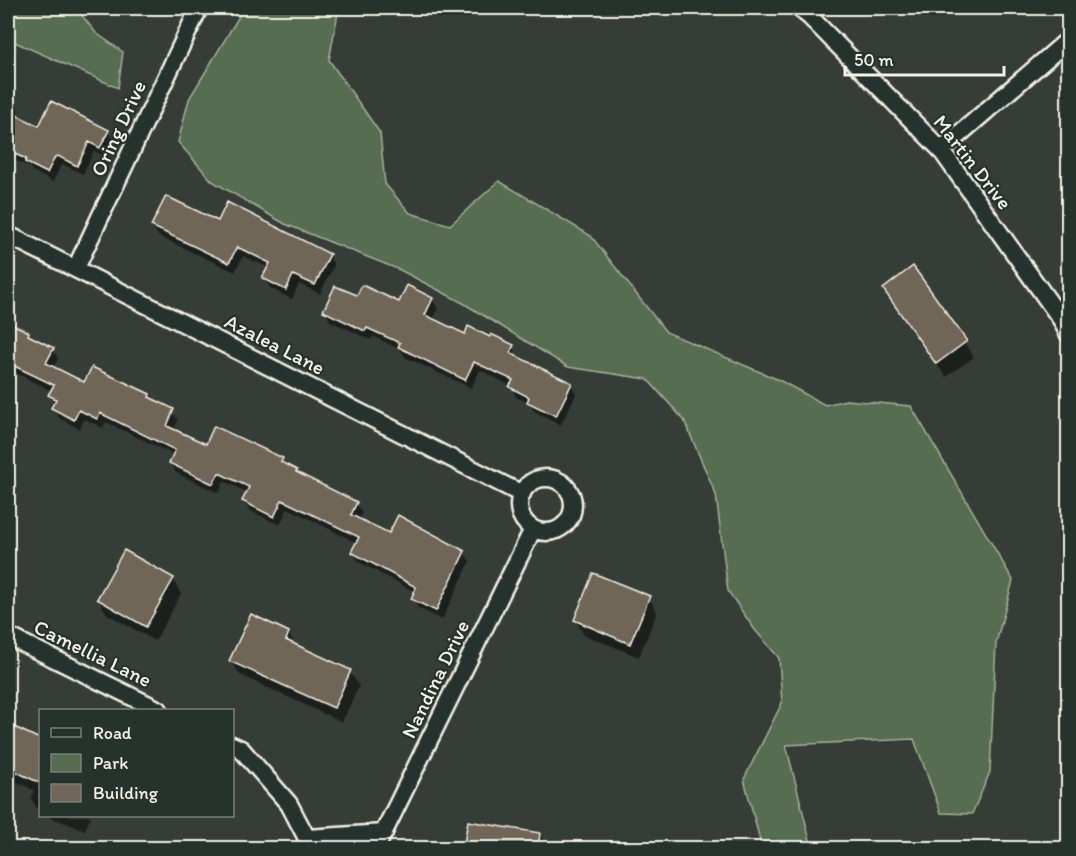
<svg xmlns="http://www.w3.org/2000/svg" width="1076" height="856" font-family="Itim,sans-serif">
	<rect width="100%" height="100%" fill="#353d36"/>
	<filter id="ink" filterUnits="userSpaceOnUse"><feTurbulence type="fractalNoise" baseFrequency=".0167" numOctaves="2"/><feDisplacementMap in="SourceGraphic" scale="12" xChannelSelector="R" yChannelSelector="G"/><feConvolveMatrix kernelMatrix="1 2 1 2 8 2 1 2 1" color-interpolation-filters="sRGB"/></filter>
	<g filter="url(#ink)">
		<path fill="#576d51" stroke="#a6af9c" stroke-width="1.5" d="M 8,8 L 76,8 L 96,33 L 123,52 L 118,88 L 8,39 Z
			M 244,8 L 339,8 L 329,60 L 380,133 L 385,184 L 410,213 L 450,225 L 499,181 L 591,236 L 666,332 L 779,380 L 825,405 L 846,400 L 911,406 L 1013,580 L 996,643 L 990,772 L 972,814 L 941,813 L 914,739 L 786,745 L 812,848 L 762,848 L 744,779 L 782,703 L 779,658 L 755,630 L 728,591 L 716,495 L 684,420 L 647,379 L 568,367 L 463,303 L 400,270 L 285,224 L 212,181 L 178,142 L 189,99 Z"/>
		<path fill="#0007" d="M 8,113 L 40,128 L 108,131 L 114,141 L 106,157 L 94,151 L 83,174 L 64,165 L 60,167 L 53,182 L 32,171 L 30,167 L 8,157 Z
			M 218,223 L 329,255 L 334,265 L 320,294 L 299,284 L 292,299 L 270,288 L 264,278 L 269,268 L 243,256 L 235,272 L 158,236 L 153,226 Z
			M 913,269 L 974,357 L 946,377 L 893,304 Z
			M 358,297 L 400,304 L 432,299 L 438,309 L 433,320 L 465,336 L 491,339 L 513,346 L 517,358 L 571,384 L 576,394 L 561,425 L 534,411 L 529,403 L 516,397 L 511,386 L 480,370 L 471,388 L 405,357 L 401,350 L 373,336 L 371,340 L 330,321 L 325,311 Z
			M 8,327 L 28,333 L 30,338 L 52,349 L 58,359 L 53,368 L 85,384 L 149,395 L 153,401 L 172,410 L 178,420 L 174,431 L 206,446 L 282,459 L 286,466 L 296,471 L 298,475 L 356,504 L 362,513 L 359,520 L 390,535 L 464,552 L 470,562 L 442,620 L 418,608 L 412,598 L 415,592 L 359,562 L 353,552 L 357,543 L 288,508 L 280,525 L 250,511 L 244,501 L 248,493 L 224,481 L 219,493 L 176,473 L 170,463 L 174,455 L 106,422 L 103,428 L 84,419 L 80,429 L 59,418 L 53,408 L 55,404 L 50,395 L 52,391 L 8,369 Z
			M 173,579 L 181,594 L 155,641 L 107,614 L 98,599 Z
			M 649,598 L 657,612 L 639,657 L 584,635 L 575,620 Z
			M 288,633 L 296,646 L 350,672 L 359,686 L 342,722 L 240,675 L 231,661 Z
			M 8,726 L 36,739 L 40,745 L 40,814 L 31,798 L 34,790 L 8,778 Z
			M 46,816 L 91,816 L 85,830 Z
			M 540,834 L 548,848 L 465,848 Z"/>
		<path fill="#706659" stroke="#f4f1e8" stroke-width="1.5" d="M 51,101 L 109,130 L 100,148 L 89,142 L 77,166 L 58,156 L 55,157 L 47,173 L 25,162 L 26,159 L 8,151 L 8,111 L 39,126 Z
			M 166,196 L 218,221 L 227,202 L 330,254 L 315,285 L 293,275 L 286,290 L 262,278 L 270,263 L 237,247 L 229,263 L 151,226 Z
			M 913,266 L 967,341 L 936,364 L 883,289 Z
			M 362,285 L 399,302 L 407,285 L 433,298 L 425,315 L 465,334 L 468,326 L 490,337 L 491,334 L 514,345 L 510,353 L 572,383 L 556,416 L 527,402 L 529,397 L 509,387 L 513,380 L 474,362 L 465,380 L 398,347 L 400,343 L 367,328 L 365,331 L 323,311 L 335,286 L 357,295 Z
			M 8,322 L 29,332 L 28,335 L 54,348 L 46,363 L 84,382 L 92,367 L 150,394 L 149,397 L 174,409 L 167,426 L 206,444 L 214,426 L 283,458 L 281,462 L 297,470 L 296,472 L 357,502 L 351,515 L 389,533 L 398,515 L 465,551 L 436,611 L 411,599 L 416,587 L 351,552 L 359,537 L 282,500 L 274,517 L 242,501 L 249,487 L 219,473 L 213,484 L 169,463 L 175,450 L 100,413 L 97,419 L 79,410 L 74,420 L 51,408 L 56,399 L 48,395 L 54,385 L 8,363 Z
			M 124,550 L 174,578 L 146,627 L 97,599 Z
			M 593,573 L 650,596 L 630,644 L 574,620 Z
			M 251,614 L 289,632 L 286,640 L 351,670 L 334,708 L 229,661 Z
			M 8,724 L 40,739 L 40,783 L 8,768 Z
			M 468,821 L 540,833 L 538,849 L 463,849 Z"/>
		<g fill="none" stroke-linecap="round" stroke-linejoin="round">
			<defs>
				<path id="minor" d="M 799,8 L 809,16 L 941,150 L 1061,319 L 1068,333
					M 941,150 L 1068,40
					M 8,235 L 522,494
					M 76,268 L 199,8
					M519 505a27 27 0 1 1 54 0a27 27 0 1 1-54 0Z
					M 8,636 L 159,710
					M 232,745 L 241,749 L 289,804 L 312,848
					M 307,838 L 384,833
					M 376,848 L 533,529"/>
			</defs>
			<use href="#minor" stroke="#f4f1e8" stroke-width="21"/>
			<use href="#minor" stroke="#26332d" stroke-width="16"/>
		</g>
	</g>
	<g text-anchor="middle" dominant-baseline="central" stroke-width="4.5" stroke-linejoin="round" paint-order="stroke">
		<g font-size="21" fill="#f4f1e8" stroke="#26332d">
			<text transform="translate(118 128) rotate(-65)">Oring Drive</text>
			<text transform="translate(973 162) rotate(52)">Martin Drive</text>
			<text transform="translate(275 344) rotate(27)">Azalea Lane</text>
			<text transform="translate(93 653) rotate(26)">Camellia Lane</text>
			<text transform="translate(435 679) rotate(-64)">Nandina Drive</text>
		</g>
	</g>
	<rect width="1076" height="856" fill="none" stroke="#26332d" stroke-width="30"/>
	<rect x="15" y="15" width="1046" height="826" fill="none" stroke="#f4f1e8" stroke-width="2" filter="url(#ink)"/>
	<rect x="39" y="709" width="195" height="108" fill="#26332d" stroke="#787f78" stroke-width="1.5"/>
	<rect x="51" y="728" width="30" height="9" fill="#26332d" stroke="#787f78" stroke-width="1.5"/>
	<text x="93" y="739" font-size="18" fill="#f4f1e8">Road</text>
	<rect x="51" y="754" width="30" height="18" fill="#576d51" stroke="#787f78" stroke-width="1.5"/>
	<text x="93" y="769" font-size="18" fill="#f4f1e8">Park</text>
	<rect x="51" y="784" width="30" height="18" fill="#706659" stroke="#787f78" stroke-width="1.5"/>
	<text x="93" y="799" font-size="18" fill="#f4f1e8">Building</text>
	<path d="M845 66v9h159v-9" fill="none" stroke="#f4f1e8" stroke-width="3"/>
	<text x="854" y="66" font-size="18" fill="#f4f1e8" stroke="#26332d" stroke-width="4.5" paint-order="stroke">50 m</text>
</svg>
